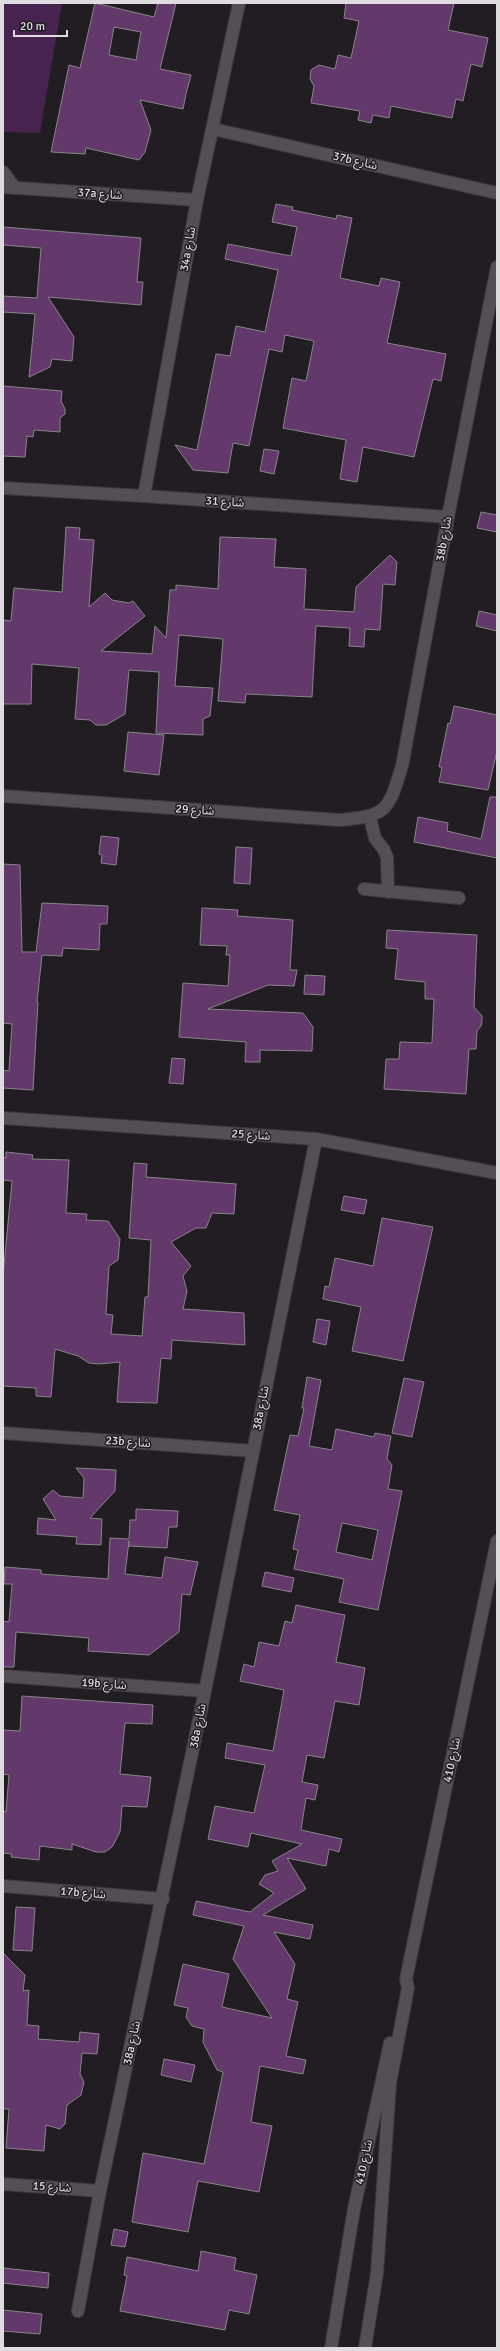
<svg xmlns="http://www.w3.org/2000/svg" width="500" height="2351" font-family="Signika,'Noto Sans Arabic',sans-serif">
	<rect width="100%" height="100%" fill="#211d22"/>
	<path fill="#47234f" d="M 3,3 L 62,3 L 40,133 L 3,132 Z"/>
	<path fill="#62396a" stroke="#8a848b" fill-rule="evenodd" d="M 95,3 L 154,17 L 158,3 L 176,3 L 160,69 L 191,75 L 186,94 L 183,109 L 140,100 L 151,130 L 145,152 L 139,160 L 86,148 L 85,154 L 51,152 L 69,65 L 80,68 ZM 114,27 L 141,32 L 136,60 L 109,55 Z
		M 346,3 L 454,3 L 448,30 L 488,38 L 482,67 L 471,64 L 463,101 L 456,99 L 452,118 L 391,106 L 389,118 L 373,115 L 371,123 L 358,120 L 360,111 L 311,103 L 314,86 L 310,79 L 311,70 L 319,65 L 335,69 L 338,55 L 351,58 L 359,21 L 344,18 Z
		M 276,204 L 293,207 L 292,210 L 336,219 L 337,215 L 352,218 L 340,278 L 379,286 L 381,278 L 400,282 L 387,343 L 446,354 L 441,381 L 433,379 L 414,457 L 363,447 L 357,482 L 340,479 L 346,440 L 283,428 L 292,378 L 306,381 L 314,341 L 285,335 L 282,352 L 269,349 L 249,446 L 233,443 L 228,473 L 193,470 L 175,445 L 197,450 L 216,354 L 230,356 L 236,326 L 265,332 L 278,270 L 225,259 L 228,244 L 291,256 L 297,227 L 272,222 Z
		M 3,227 L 141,238 L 137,282 L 143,282 L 141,305 L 48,297 L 74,337 L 72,361 L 52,359 L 50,367 L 29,377 L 35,314 L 3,312 L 3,296 L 37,298 L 41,248 L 3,245 Z
		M 3,386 L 62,391 L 61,401 L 65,409 L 65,414 L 60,418 L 60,432 L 34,430 L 33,437 L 27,436 L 25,457 L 3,456 Z
		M 264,449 L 279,451 L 274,474 L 260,471 Z
		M 481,512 L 497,515 L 497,532 L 477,528 Z
		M 66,527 L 80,528 L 79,539 L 94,540 L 89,607 L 105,593 L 112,600 L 129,603 L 133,601 L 145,616 L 101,651 L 152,654 L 155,626 L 166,638 L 170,590 L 176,590 L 176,585 L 218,589 L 220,537 L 276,539 L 274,567 L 306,569 L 304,609 L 354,612 L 356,587 L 390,555 L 397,562 L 395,585 L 383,584 L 380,630 L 365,629 L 364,647 L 349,646 L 350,628 L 316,626 L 312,697 L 246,694 L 245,703 L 218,701 L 223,639 L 179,635 L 175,686 L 213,688 L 210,716 L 203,719 L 203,735 L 156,733 L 159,672 L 129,670 L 125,714 L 106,725 L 96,725 L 90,720 L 75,719 L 79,668 L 32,664 L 31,704 L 3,704 L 3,620 L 11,621 L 14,588 L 62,592 Z
		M 479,611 L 497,615 L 497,631 L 476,626 Z
		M 454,706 L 497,715 L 497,751 L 488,790 L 439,782 L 442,767 L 439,767 L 448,723 L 450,724 Z
		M 128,732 L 164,735 L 159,775 L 124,771 Z
		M 490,797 L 497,797 L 497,858 L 414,842 L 418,817 L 448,823 L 447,831 L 481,839 Z
		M 101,836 L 119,838 L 116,865 L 101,863 L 102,855 L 99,854 Z
		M 236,847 L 252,848 L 250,884 L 234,883 Z
		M 3,864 L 20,865 L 22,952 L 36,952 L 42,903 L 108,906 L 107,924 L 100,924 L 99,950 L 63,948 L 62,956 L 42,955 L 37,1002 L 38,1002 L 33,1090 L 3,1088 L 3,1070 L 9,1071 L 12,1024 L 3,1023 Z
		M 202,908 L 238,910 L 237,916 L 293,920 L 290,970 L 297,970 L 294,986 L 268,985 L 208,1009 L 303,1013 L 313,1027 L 312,1051 L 260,1050 L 260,1062 L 245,1062 L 246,1042 L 179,1037 L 183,983 L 228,986 L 230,955 L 226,955 L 227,946 L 200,945 Z
		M 387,930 L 477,935 L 474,1007 L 482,1016 L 482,1021 L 481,1026 L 477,1031 L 476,1049 L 469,1049 L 466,1094 L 384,1089 L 386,1059 L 399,1059 L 400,1042 L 432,1043 L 434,999 L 425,999 L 425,982 L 395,979 L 398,949 L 386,948 Z
		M 305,975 L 325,976 L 324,995 L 304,994 Z
		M 172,1058 L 185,1059 L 183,1084 L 169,1083 Z
		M 6,1152 L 33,1155 L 32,1159 L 69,1160 L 66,1213 L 87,1214 L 86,1220 L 108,1221 L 120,1239 L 118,1260 L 109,1266 L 106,1314 L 113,1315 L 111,1334 L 142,1336 L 145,1297 L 148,1297 L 151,1240 L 129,1238 L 134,1163 L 147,1164 L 146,1177 L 236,1184 L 234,1214 L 212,1213 L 206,1228 L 196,1228 L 171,1242 L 191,1266 L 183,1276 L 187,1291 L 183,1309 L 244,1313 L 245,1345 L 172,1340 L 171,1359 L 161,1358 L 157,1403 L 117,1402 L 120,1362 L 99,1364 L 89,1363 L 78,1356 L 55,1349 L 51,1397 L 36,1396 L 36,1388 L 3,1386 L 3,1276 L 12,1181 L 3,1180 L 3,1157 L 6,1158 Z
		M 344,1196 L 367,1200 L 364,1214 L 341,1210 Z
		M 382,1218 L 433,1227 L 403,1361 L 352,1351 L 361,1307 L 323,1299 L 325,1286 L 329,1287 L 335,1258 L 373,1266 Z
		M 317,1319 L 330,1321 L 326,1345 L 313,1342 Z
		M 307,1377 L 321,1380 L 309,1446 L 332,1450 L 336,1429 L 374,1437 L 375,1433 L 391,1436 L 387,1459 L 392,1465 L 388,1489 L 402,1491 L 378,1610 L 339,1602 L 344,1579 L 294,1569 L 298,1550 L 293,1549 L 300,1515 L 274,1510 L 290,1435 L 298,1436 L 304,1408 L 302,1408 ZM 342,1523 L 378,1530 L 372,1560 L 336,1552 Z
		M 404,1378 L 424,1382 L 412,1437 L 392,1433 Z
		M 76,1468 L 116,1470 L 115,1491 L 90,1518 L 102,1519 L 101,1545 L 76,1544 L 77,1537 L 37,1534 L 38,1518 L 56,1520 L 43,1499 L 53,1490 L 60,1496 L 83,1498 L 84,1478 Z
		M 136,1509 L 178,1511 L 177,1527 L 169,1527 L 167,1548 L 129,1546 L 129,1541 L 125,1574 L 162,1578 L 165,1557 L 198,1562 L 190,1595 L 182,1594 L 179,1632 L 149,1655 L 88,1651 L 89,1638 L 16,1632 L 14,1667 L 3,1667 L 3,1621 L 9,1622 L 12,1584 L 4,1584 L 5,1567 L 41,1570 L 41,1574 L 108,1579 L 110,1538 L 129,1539 L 130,1520 L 136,1520 Z
		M 265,1572 L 294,1578 L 291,1592 L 262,1586 Z
		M 296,1605 L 345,1615 L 336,1662 L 365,1668 L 359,1705 L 335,1701 L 324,1758 L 307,1755 L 302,1782 L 318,1785 L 315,1800 L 306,1798 L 301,1830 L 342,1839 L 339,1852 L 329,1849 L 326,1866 L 287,1858 L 306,1889 L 263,1915 L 313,1925 L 310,1939 L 274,1932 L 295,1964 L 287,1999 L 298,2002 L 286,2056 L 306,2060 L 303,2074 L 260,2066 L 251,2122 L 272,2126 L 259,2192 L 198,2181 L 188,2232 L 132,2222 L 143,2153 L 204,2164 L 223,2072 L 217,2070 L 203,2042 L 204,2029 L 192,2026 L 186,2017 L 188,2008 L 174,2005 L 183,1964 L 229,1974 L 222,2007 L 272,2018 L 233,1959 L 244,1926 L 193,1915 L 196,1901 L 250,1912 L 274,1893 L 259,1884 L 265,1875 L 278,1871 L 272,1861 L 302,1844 L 251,1833 L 248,1847 L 208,1839 L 215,1806 L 254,1813 L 265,1765 L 225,1758 L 227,1743 L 273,1751 L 284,1690 L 240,1681 L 244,1664 L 254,1667 L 259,1642 L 279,1646 L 285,1621 L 292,1623 Z
		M 22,1696 L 153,1705 L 152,1724 L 125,1723 L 120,1774 L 151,1777 L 147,1807 L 122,1806 L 120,1832 L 112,1847 L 105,1852 L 96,1852 L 72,1844 L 72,1850 L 40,1846 L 39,1860 L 11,1857 L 12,1854 L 3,1853 L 3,1811 L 6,1812 L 9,1775 L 3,1774 L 3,1730 L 20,1731 Z
		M 16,1907 L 35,1908 L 32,1951 L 13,1950 Z
		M 3,1953 L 25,1975 L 23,1991 L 29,1990 L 27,2025 L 39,2026 L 38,2039 L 79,2042 L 80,2032 L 99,2034 L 97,2054 L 82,2053 L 80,2074 L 84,2082 L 81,2095 L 67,2105 L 65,2124 L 60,2129 L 46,2125 L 44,2151 L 6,2148 L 9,2109 L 3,2109 Z
		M 164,2059 L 195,2065 L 191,2082 L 161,2075 Z
		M 114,2229 L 128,2232 L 125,2247 L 111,2245 Z
		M 201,2251 L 236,2258 L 234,2270 L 257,2275 L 249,2314 L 229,2310 L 225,2330 L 120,2311 L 127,2276 L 124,2275 L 127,2257 L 198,2271 Z
		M 3,2268 L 49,2273 L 48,2288 L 3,2283 Z
		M 3,2310 L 42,2314 L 40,2334 L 3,2331 Z"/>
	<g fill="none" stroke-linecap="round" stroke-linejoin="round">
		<defs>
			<path id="minor" d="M 213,129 L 497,193
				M 3,172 L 15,188
				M 3,187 L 197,200
				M 3,488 L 144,496 L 448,517
				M 144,496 L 197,200 L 239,3
				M 3,796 L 339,820 C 388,816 388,811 402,766 L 448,517 L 497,267
				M 370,818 L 375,838 L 384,850 L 387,857 L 388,892
				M 364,889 L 459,898
				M 3,1118 L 316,1139 L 497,1173
				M 3,1433 L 253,1451
				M 3,1676 L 205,1691
				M 3,1886 L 163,1899
				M 3,2184 L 100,2191
				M 78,2311 L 100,2191 L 205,1691 L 316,1139
				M 331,2348 L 354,2209 L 390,2043
				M 365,2348 L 377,2273 L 390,2083 L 408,1988 L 406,1979 L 497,1541"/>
		</defs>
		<use href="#minor" stroke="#3e3a3f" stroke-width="14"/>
		<use href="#minor" stroke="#544e55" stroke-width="12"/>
	</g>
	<g text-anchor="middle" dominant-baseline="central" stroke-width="3" stroke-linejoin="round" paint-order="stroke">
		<g font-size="12" fill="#dfdce0" stroke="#211d22">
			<text transform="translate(355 161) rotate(13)">37b شارع</text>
			<text transform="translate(100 194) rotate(4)">37a شارع</text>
			<text transform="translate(188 249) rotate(-80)">34a شارع</text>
			<text transform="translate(225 502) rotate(4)">شارع 31</text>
			<text transform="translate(444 539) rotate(-80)">38b شارع</text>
			<text transform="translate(195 810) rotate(4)">شارع 29</text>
			<text transform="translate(251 1135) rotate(4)">شارع 25</text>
			<text transform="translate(261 1408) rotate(-79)">38a شارع</text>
			<text transform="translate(128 1442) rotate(4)">23b شارع</text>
			<text transform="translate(104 1684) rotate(4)">19b شارع</text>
			<text transform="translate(198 1726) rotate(-79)">38a شارع</text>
			<text transform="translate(452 1760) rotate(-78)">شارع 410</text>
			<text transform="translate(83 1893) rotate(5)">17b شارع</text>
			<text transform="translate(132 2043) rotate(-78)">38a شارع</text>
			<text transform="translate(364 2162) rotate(-78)">شارع 410</text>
			<text transform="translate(52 2187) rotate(4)">شارع 15</text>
		</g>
	</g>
	<rect width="500" height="2351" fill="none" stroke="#dfdce0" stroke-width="8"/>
	<path d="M14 30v6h53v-6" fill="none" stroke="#dfdce0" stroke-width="2"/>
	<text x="20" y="30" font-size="12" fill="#dfdce0" stroke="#211d22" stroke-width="3" paint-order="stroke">20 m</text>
</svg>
